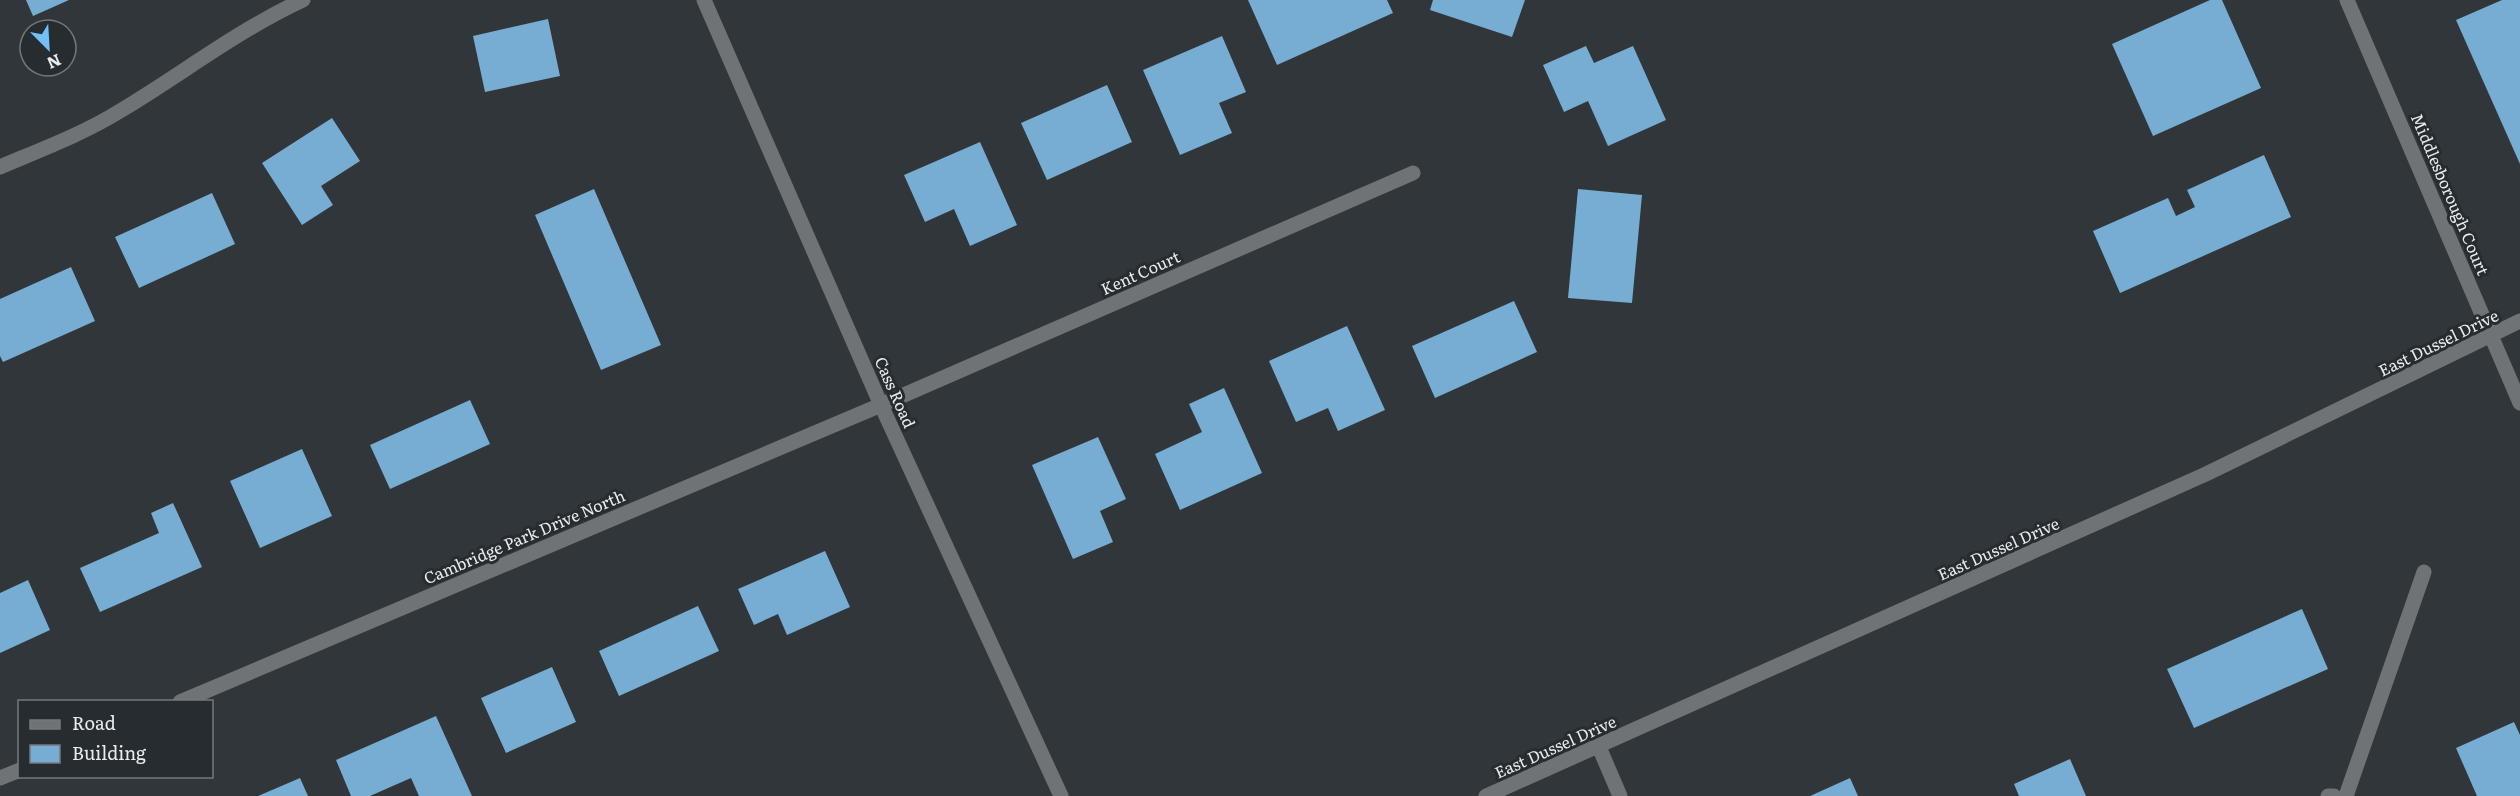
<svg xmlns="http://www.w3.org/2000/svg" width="2520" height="796" font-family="Literata,serif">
	<rect width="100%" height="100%" fill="#31363a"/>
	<path fill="#77add3" d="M 26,0 L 69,0 L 33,16 Z
		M 1248,0 L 1387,0 L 1393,13 L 1277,65 Z
		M 1433,0 L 1525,0 L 1512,37 L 1430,10 Z
		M 2210,0 L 2222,0 L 2261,88 L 2153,136 L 2112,44 Z
		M 2502,0 L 2520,0 L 2520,164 L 2456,20 Z
		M 548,19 L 560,76 L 485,92 L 473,36 Z
		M 1222,36 L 1246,92 L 1219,103 L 1232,133 L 1180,155 L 1143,70 Z
		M 1586,46 L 1594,63 L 1633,46 L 1666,120 L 1608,146 L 1588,101 L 1564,112 L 1543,65 Z
		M 1107,85 L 1132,142 L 1047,180 L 1021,123 Z
		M 332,118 L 360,161 L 321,186 L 333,205 L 302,225 L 262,163 Z
		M 980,142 L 1017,225 L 970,246 L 954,209 L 925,222 L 904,175 Z
		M 2264,155 L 2291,217 L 2120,293 L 2093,231 L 2168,198 L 2176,216 L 2195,207 L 2187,190 Z
		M 594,189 L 661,345 L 601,370 L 535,215 Z
		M 1578,189 L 1642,195 L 1632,303 L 1568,298 Z
		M 212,193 L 235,244 L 139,288 L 115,237 Z
		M 71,267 L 95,321 L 3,362 L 0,356 L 0,299 Z
		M 1514,301 L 1537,352 L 1435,398 L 1412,346 Z
		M 1347,326 L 1385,410 L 1338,431 L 1328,408 L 1296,422 L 1269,361 Z
		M 1224,388 L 1262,473 L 1180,510 L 1155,454 L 1202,432 L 1189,404 Z
		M 470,400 L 490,444 L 390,489 L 370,445 Z
		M 1098,437 L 1126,499 L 1100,511 L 1113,542 L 1073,559 L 1032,465 Z
		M 302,449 L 332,516 L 260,548 L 230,481 Z
		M 173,503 L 202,567 L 100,612 L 80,568 L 159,533 L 151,513 Z
		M 825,551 L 850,607 L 787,635 L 778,614 L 754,625 L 738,589 Z
		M 28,580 L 50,630 L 0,653 L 0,593 Z
		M 698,606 L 719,651 L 619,696 L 599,651 Z
		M 2302,609 L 2328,669 L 2194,728 L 2167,669 Z
		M 552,667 L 576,722 L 506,753 L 481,698 Z
		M 436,716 L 472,796 L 419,796 L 411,778 L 370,796 L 351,796 L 336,760 Z
		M 2514,722 L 2520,735 L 2520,796 L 2477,796 L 2456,748 Z
		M 2070,759 L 2086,796 L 2019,796 L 2014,784 Z
		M 300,778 L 308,796 L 258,796 Z
		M 1850,778 L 1858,796 L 1810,796 Z"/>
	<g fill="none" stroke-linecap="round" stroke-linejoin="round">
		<path stroke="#707375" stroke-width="15" d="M 704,0 L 881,405 L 1061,796
			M 2347,0 L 2520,403
			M 0,167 C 40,150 83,134 120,111 C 182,74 238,30 303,0
			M 180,702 L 881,405 L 1413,173
			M 1599,747 L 1620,796
			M 0,778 L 20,770
			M 1486,796 L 2206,474 L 2520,321
			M 2328,796 L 2334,796
			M 2346,796 L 2424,572"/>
	</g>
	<g text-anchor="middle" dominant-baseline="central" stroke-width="6" stroke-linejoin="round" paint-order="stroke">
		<g font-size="16" fill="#e8ecee" stroke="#272c30">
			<text transform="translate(2451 194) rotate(67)">Middlesborough Court</text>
			<text transform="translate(1140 272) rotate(-24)">Kent Court</text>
			<text transform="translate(2438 342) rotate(-26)">East Dussel Drive</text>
			<text transform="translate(896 392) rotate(66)">Cass Road</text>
			<text transform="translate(524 536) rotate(-23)">Cambridge Park Drive North</text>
			<text transform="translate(1998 548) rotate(-24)">East Dussel Drive</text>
			<text transform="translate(1555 746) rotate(-24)">East Dussel Drive</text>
		</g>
	</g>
	<rect x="18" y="700" width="195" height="78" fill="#272c30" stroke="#74797c" stroke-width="1.5"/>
	<rect x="30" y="720" width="30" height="9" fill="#707375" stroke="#74797c" stroke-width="1.5"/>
	<text x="72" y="730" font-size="18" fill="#e8ecee">Road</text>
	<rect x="30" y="745" width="30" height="18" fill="#77add3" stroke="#74797c" stroke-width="1.5"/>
	<text x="72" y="760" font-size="18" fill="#e8ecee">Building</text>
	<g transform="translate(48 48) rotate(156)"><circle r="28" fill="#272c30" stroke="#74797c" stroke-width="1.5"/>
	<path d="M0-4.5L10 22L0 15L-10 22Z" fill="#74c0f6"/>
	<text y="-9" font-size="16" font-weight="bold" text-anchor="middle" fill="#e8ecee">N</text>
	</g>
</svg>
